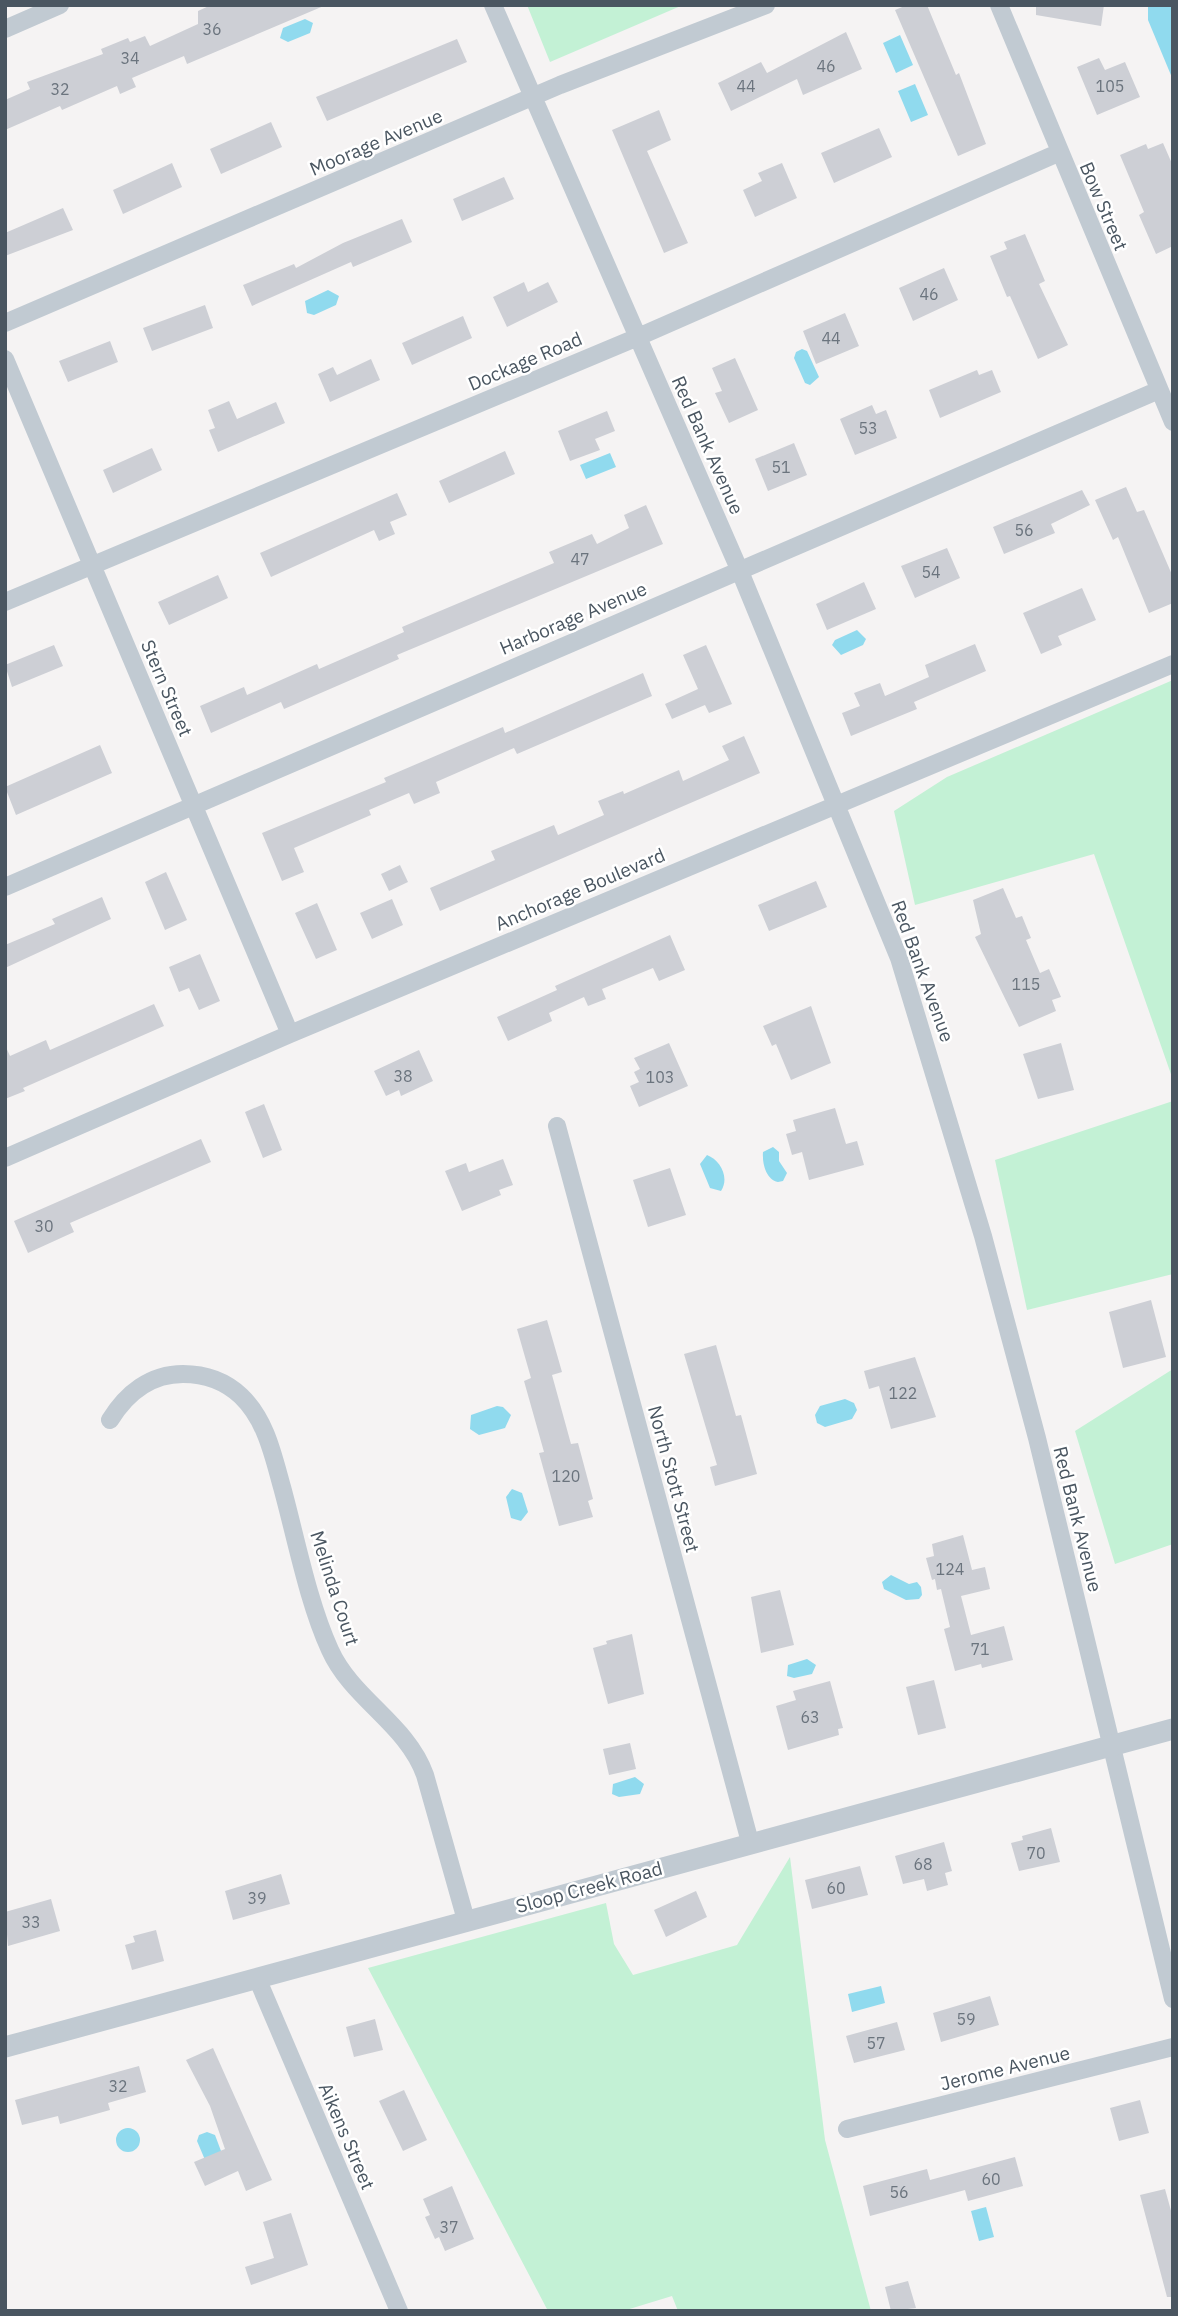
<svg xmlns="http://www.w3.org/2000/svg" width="1178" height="2316" font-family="'IBM Plex Sans',sans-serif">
	<rect width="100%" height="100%" fill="#f5f3f3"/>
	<path fill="#c3f1d5" d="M 527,5 L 683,5 L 550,62 Z
		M 1173,680 L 1173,1080 L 1094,854 L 915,905 L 894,811 L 947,777 Z
		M 1173,1101 L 1173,1274 L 1027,1310 L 995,1160 Z
		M 1173,1369 L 1173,1544 L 1115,1564 L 1075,1431 Z
		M 790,1857 L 825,2140 L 871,2311 L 678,2311 L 672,2296 L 623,2311 L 548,2311 L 368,1968 L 606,1903 L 614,1944 L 633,1975 L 737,1945 Z"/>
	<path fill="#90daee" d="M 1148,5 L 1173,5 L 1173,80 L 1148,20 Z
		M 305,19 L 313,23 L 310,33 L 288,42 L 280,38 L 283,28 Z
		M 900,35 L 913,65 L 896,73 L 883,43 Z
		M 915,84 L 928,115 L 911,122 L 898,91 Z
		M 328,290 L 339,296 L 336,305 L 314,315 L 307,313 L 305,301 Z
		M 802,349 L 807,351 L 819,377 L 810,385 L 805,383 L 794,358 L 796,352 Z
		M 610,453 L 616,467 L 586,479 L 580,465 Z
		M 857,630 L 866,639 L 863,645 L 841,655 L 832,645 L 835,640 Z
		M 773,1147 L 779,1152 L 779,1161 L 787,1173 L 783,1181 L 778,1182 C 766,1180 762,1163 763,1152 Z
		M 707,1155 C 720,1160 730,1177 721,1191 L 710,1188 L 700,1164 Z
		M 845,1399 L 854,1403 L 857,1410 L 852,1419 L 825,1427 L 817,1423 L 815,1415 L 820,1406 Z
		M 497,1406 L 503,1407 L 511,1415 L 505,1428 L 479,1435 L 470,1429 L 471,1415 Z
		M 512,1489 L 522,1493 L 528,1512 L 521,1521 L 511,1518 L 506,1497 Z
		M 891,1575 L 909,1584 L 917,1582 L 921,1587 L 922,1595 L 919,1599 L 906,1600 L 884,1589 L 882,1582 Z
		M 807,1659 L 816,1665 L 812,1674 L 794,1678 L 787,1676 L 788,1665 Z
		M 635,1777 L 644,1784 L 640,1794 L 619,1797 L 612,1794 L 613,1784 Z
		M 881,1986 L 885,2003 L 852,2012 L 848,1994 Z
		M116 2140a12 12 0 1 1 24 0a12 12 0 1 1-24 0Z
		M 207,2132 L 215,2135 L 224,2159 L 208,2167 L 197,2141 L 199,2135 Z
		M 986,2207 L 994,2237 L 979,2241 L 971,2211 Z"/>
	<path fill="#cdcfd5" d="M 211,5 L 326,5 L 187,64 L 184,56 L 132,78 L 136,87 L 120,94 L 117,86 L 62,110 L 60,106 L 5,130 L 5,100 L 30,89 L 27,82 L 103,54 L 101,49 L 128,38 L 130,42 L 145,36 L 150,46 L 198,24 L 198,11 Z
		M 907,5 L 927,5 L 956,75 L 959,73 L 986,144 L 958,156 L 895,10 Z
		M 1036,5 L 1104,5 L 1101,26 L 1036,15 Z
		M 846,32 L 862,69 L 803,95 L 797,79 L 731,111 L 718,83 L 761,62 L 767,73 Z
		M 457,39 L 467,62 L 327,121 L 316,97 Z
		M 1099,58 L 1105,70 L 1125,62 L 1140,97 L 1097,115 L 1077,67 Z
		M 659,110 L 671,140 L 647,151 L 688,243 L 664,253 L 612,130 Z
		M 271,122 L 282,147 L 221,174 L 210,149 Z
		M 879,128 L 892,157 L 834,183 L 821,153 Z
		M 1163,143 L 1173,166 L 1173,246 L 1156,254 L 1139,215 L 1144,212 L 1120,155 L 1146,144 L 1148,149 Z
		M 172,163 L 182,187 L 123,214 L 113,190 Z
		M 782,163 L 797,198 L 755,217 L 743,190 L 762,181 L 758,173 Z
		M 504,177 L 514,199 L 462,221 L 453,199 Z
		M 63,208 L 73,230 L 5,256 L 5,233 Z
		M 402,219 L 412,242 L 353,267 L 351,262 L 252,306 L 243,285 L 294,264 L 296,268 L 343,243 Z
		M 1025,234 L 1045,281 L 1039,284 L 1068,345 L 1038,359 L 1010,296 L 1007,297 L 990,256 L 1007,249 L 1004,242 Z
		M 944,268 L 958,300 L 913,321 L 899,288 Z
		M 524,282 L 528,292 L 548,282 L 558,302 L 507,327 L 493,297 Z
		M 205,305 L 213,328 L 152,351 L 143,328 Z
		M 845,313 L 859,346 L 816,364 L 803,331 Z
		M 463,316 L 472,338 L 412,365 L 402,343 Z
		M 110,341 L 118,362 L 68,382 L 59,361 Z
		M 735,358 L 758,410 L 729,423 L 715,393 L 722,391 L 712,368 Z
		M 371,359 L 380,380 L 330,402 L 318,374 L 333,367 L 337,375 Z
		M 977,370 L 979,375 L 992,370 L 1001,392 L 940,418 L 929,390 Z
		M 229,401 L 237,419 L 276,402 L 285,423 L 218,452 L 209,430 L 215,428 L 208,410 Z
		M 872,405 L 876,414 L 886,410 L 897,438 L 855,455 L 840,419 Z
		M 607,411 L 615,431 L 595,439 L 600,450 L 570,461 L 558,431 Z
		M 794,443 L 807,475 L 768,491 L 755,459 Z
		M 152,448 L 162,470 L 113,493 L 103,470 Z
		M 505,451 L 515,474 L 449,503 L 439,481 Z
		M 1126,487 L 1137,512 L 1144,510 L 1173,577 L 1173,603 L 1149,613 L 1118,537 L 1113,540 L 1095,500 Z
		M 1082,490 L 1090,505 L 1051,524 L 1055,533 L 1004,554 L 993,527 Z
		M 397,493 L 407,515 L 390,522 L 395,534 L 379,541 L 374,530 L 271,577 L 260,553 Z
		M 646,505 L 663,544 L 397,655 L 399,659 L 284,709 L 281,702 L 211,733 L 200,706 L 244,687 L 247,695 L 317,664 L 319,669 L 404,632 L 402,627 L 554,563 L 549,552 L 592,534 L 597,544 L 629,528 L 624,515 Z
		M 947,548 L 960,578 L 915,598 L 901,566 Z
		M 218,575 L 228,598 L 169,625 L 158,602 Z
		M 864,582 L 876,609 L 827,630 L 816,604 Z
		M 1082,588 L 1096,620 L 1058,636 L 1062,645 L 1041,654 L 1023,613 Z
		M 975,644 L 986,671 L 914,702 L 917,709 L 851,736 L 842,713 L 860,706 L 854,693 L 880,683 L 885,696 L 929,677 L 925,665 Z
		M 54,645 L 63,666 L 12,687 L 5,665 Z
		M 706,645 L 732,704 L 709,713 L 705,705 L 672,719 L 665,704 L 698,689 L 683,655 Z
		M 643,673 L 652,696 L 517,754 L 514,748 L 436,782 L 440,793 L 414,804 L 409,793 L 369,810 L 371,815 L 294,848 L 304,872 L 282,881 L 262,833 L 386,782 L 384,778 L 503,727 L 505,733 Z
		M 744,736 L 760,773 L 440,911 L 430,888 L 495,860 L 491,851 L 554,825 L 558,835 L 604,815 L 598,801 L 623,791 L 624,794 L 679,770 L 683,781 L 729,760 L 722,746 Z
		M 100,745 L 112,773 L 16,815 L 5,787 Z
		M 400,865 L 408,882 L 389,891 L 381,874 Z
		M 166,872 L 187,920 L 165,930 L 145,882 Z
		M 816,881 L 827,907 L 769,931 L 758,905 Z
		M 1003,888 L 1016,918 L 1022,916 L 1031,938 L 1026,940 L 1040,973 L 1049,969 L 1061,997 L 1052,1000 L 1056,1011 L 1019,1027 L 975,937 L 981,934 L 973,900 Z
		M 102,897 L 111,919 L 5,968 L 5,945 L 55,924 L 52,919 Z
		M 392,899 L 403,925 L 372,939 L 360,913 Z
		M 317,903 L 337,950 L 316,959 L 295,913 Z
		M 670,935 L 685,970 L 659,981 L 653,968 L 602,989 L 606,999 L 588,1006 L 584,997 L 549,1013 L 552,1021 L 508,1041 L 497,1017 L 557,990 L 555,986 Z
		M 200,954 L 220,1001 L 199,1010 L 189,988 L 179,992 L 169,967 Z
		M 154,1004 L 164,1026 L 23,1088 L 25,1091 L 5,1099 L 5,1045 L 10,1056 L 46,1040 L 50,1050 Z
		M 811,1006 L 831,1063 L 791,1080 L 776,1044 L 772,1046 L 763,1026 Z
		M 669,1043 L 688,1086 L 639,1107 L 630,1086 L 639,1082 L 634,1072 L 640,1069 L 634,1058 Z
		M 1061,1043 L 1074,1090 L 1038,1099 L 1023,1054 Z
		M 419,1050 L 433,1081 L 401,1096 L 399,1090 L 386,1096 L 374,1071 Z
		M 264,1104 L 282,1150 L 263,1158 L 245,1112 Z
		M 835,1108 L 846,1144 L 857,1141 L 864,1165 L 809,1180 L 802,1152 L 792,1155 L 786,1134 L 796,1131 L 793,1120 Z
		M 201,1139 L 211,1162 L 70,1223 L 74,1232 L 28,1253 L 14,1221 Z
		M 503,1159 L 513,1185 L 499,1190 L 501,1195 L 462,1211 L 445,1171 L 466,1163 L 469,1172 Z
		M 670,1168 L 686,1215 L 648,1227 L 633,1180 Z
		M 1151,1300 L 1166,1357 L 1123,1368 L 1109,1312 Z
		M 547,1320 L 562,1372 L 552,1375 L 571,1444 L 578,1443 L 593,1499 L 588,1501 L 593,1517 L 559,1526 L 539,1453 L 544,1452 L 524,1381 L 531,1378 L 517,1329 Z
		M 716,1345 L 736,1416 L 741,1415 L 757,1474 L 715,1486 L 710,1467 L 717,1465 L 684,1354 Z
		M 915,1357 L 936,1417 L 891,1429 L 879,1386 L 869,1389 L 864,1371 Z
		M 963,1535 L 972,1570 L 985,1567 L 990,1589 L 961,1596 L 971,1635 L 1004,1626 L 1013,1660 L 982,1668 L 981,1664 L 955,1671 L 944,1629 L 950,1627 L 941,1589 L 937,1590 L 935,1579 L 932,1580 L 926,1558 L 934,1556 L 932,1544 Z
		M 780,1590 L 794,1645 L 761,1653 L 751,1597 Z
		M 632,1634 L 644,1694 L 608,1704 L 593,1648 L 607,1644 L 606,1641 Z
		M 934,1680 L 946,1728 L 918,1735 L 906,1687 Z
		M 830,1681 L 843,1728 L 838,1729 L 839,1735 L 788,1750 L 776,1706 L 796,1700 L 793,1691 Z
		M 630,1743 L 636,1769 L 609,1775 L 603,1749 Z
		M 1051,1828 L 1060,1862 L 1019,1871 L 1011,1843 L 1023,1840 L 1022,1836 Z
		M 944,1842 L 952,1871 L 945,1873 L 948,1885 L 927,1891 L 924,1879 L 903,1884 L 895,1856 Z
		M 860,1866 L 868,1895 L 812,1909 L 805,1880 Z
		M 281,1874 L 290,1904 L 233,1920 L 225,1891 Z
		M 696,1891 L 707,1917 L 666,1937 L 654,1910 Z
		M 51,1899 L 60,1931 L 8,1946 L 5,1912 Z
		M 156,1930 L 164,1961 L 132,1970 L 125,1945 L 135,1942 L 133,1936 Z
		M 990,1996 L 999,2025 L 941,2042 L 933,2013 Z
		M 375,2019 L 383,2050 L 354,2057 L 346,2027 Z
		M 897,2022 L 905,2050 L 854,2063 L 846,2036 Z
		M 213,2048 L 272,2180 L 246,2191 L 238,2171 L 205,2186 L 194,2162 L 225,2149 L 210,2106 L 186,2060 Z
		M 139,2066 L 146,2092 L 108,2103 L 110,2110 L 60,2124 L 58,2116 L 22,2125 L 15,2100 Z
		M 404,2090 L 427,2140 L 403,2151 L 379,2101 Z
		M 1140,2100 L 1149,2133 L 1119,2141 L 1110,2108 Z
		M 1015,2157 L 1023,2186 L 968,2201 L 965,2190 L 870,2216 L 863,2186 L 927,2169 L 930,2180 Z
		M 452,2186 L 474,2239 L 445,2251 L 439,2237 L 435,2239 L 425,2217 L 430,2215 L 423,2199 Z
		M 1165,2189 L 1173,2218 L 1173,2297 L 1167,2297 L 1140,2195 Z
		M 291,2213 L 308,2265 L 251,2285 L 245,2267 L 274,2258 L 263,2222 Z
		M 908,2281 L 916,2308 L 891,2311 L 885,2287 Z"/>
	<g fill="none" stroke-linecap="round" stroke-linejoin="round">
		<path stroke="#c1cad2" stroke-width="18" d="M 493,5 L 739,569 L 899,958 L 983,1236 L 1037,1438 L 1173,1999
			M 999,5 L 1173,422
			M 5,29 L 60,5
			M 5,323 L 560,85 L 766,5
			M 5,359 L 290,1034
			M 5,602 L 638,337 L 1058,153
			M 5,887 L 1159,390
			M 557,1126 L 750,1842
			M 5,1158 L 290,1034 L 1173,664
			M 110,1420 C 126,1394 150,1374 183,1374 C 204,1374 225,1381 241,1396 C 266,1420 273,1455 282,1487 C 296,1538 308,1602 330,1650 C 352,1699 407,1724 425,1775 L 466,1920
			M 257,1978 L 399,2311
			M 847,2129 L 1173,2047"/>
		<path stroke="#c1cad2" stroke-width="21" d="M 5,2047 L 1173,1729"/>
	</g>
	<g text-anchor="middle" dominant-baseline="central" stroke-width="5" stroke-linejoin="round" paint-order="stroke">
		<g font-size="16" fill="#6b747e">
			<text x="212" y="29">36</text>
			<text x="130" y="58">34</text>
			<text x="826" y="66">46</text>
			<text x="746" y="86">44</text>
			<text x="1110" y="86">105</text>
			<text x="60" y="89">32</text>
			<text x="929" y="294">46</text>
			<text x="831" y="338">44</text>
			<text x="868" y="428">53</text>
			<text x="781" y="467">51</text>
			<text x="1024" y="530">56</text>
			<text x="580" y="559">47</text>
			<text x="931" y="572">54</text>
			<text x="1026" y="984">115</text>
			<text x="403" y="1076">38</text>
			<text x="660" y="1077">103</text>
			<text x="44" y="1226">30</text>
			<text x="903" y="1393">122</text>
			<text x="566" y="1476">120</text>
			<text x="950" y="1569">124</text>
			<text x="980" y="1649">71</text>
			<text x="810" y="1717">63</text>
			<text x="1036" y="1853">70</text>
			<text x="923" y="1864">68</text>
			<text x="836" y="1888">60</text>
			<text x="257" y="1898">39</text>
			<text x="31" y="1922">33</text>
			<text x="966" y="2019">59</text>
			<text x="876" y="2043">57</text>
			<text x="118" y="2086">32</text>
			<text x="991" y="2179">60</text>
			<text x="899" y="2192">56</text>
			<text x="449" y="2227">37</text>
		</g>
		<g font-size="19" fill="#4a5661" stroke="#fff">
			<text transform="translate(376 142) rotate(-23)">Moorage Avenue</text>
			<text transform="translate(1104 206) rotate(67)">Bow Street</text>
			<text transform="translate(525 361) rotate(-23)">Dockage Road</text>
			<text transform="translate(708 445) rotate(66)">Red Bank Avenue</text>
			<text transform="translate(573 618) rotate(-23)">Harborage Avenue</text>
			<text transform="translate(167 688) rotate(67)">Stern Street</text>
			<text transform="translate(580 889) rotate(-23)">Anchorage Boulevard</text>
			<text transform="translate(923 971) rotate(70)">Red Bank Avenue</text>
			<text transform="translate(674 1479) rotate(75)">North Stott Street</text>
			<text transform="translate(1078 1519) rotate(76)">Red Bank Avenue</text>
			<text transform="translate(335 1588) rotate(72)">Melinda Court</text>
			<text transform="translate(589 1887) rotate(-15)">Sloop Creek Road</text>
			<text transform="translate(1005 2068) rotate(-14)">Jerome Avenue</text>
			<text transform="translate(347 2136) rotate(67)">Aikens Street</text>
		</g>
	</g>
	<rect width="1178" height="2316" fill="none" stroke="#4a5661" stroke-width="14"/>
</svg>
